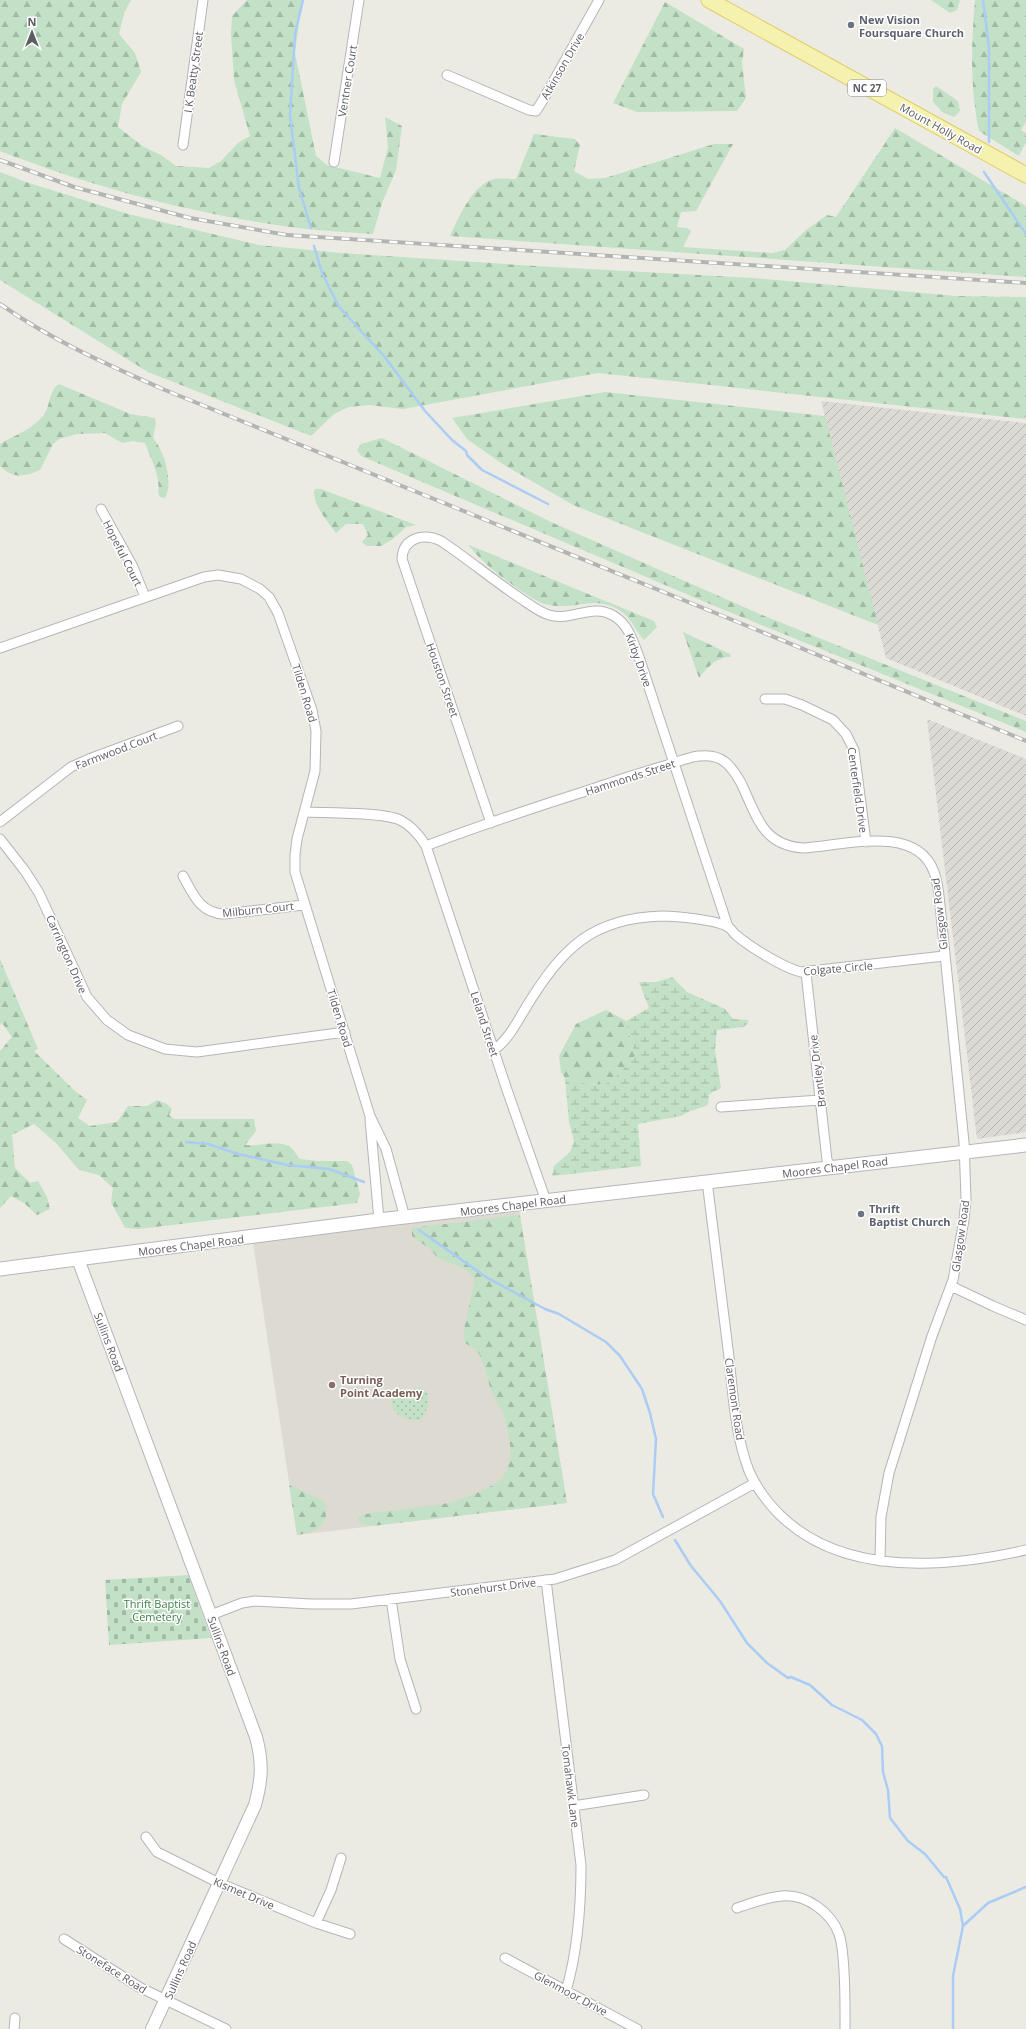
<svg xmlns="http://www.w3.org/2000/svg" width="1026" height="2029" font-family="'Open Sans',sans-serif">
	<defs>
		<pattern id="industrial-furrows" width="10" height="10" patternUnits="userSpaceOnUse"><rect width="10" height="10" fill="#dbdad5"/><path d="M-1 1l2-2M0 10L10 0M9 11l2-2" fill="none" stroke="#b5b4b0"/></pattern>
		<pattern id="forest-firs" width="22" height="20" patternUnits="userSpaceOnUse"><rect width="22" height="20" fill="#c2e1c6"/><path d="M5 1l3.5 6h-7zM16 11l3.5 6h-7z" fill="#a1baa4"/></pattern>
		<pattern id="wetland-marsh" width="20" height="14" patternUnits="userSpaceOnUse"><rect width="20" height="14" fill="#c2e1c6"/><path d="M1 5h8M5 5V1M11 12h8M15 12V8" fill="none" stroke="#a1baa4"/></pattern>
		<pattern id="cemetery-stones" width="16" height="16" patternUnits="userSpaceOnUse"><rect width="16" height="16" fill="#c2e1c6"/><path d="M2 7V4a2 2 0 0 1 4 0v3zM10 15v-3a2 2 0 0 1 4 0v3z" fill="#a1baa4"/></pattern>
		<pattern id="park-dots" width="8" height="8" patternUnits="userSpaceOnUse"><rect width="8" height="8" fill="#c2e1c6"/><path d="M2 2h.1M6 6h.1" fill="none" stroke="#a1baa4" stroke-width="1.8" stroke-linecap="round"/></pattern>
	</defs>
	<rect width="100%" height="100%" fill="#ecebe3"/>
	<path fill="url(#industrial-furrows)" d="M 821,401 L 1026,423 L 1026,716 L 886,658 Z
		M 927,719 L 1026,759 L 1026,1132 L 977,1139 Z"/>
	<path fill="#dcdad1" d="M 519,1210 L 567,1503 L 297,1535 L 253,1243 Z"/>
	<path fill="url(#forest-firs)" d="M 0,0 L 131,0 L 124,13 L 119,34 L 135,53 L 141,72 L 122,104 L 118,127 L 144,147 L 161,155 L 176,166 L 194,167 L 209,168 L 221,161 L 238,143 L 250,136 L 234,80 L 231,34 L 232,16 L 247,0 L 302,0 L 295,53 L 316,156 L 327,165 L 380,178 L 388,147 L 385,117 L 402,126 L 396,170 L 382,203 L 373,234 C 348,232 323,231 298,228 C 197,215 95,188 0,151 Z
		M 931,0 L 960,0 L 957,10 L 950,13 Z
		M 975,0 L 1026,0 L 1026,122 L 1021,130 L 1026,133 L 1026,142 L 1019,156 L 979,131 C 970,86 971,46 975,0 Z
		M 665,2 L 744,49 L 742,63 L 746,98 L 737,111 L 637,112 L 613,103 Z
		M 936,86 L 958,101 L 960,111 L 954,117 L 942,112 L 933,102 L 933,89 Z
		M 895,128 L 1026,206 L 1026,277 L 450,236 C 458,219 473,183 495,179 C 502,178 510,179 516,179 L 534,134 L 575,139 L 580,145 L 574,171 L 588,179 L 605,178 L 714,144 L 733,144 L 696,211 L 681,212 L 677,227 L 687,228 L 691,231 L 683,247 L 772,253 L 785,250 L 805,231 L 827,215 L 836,217 Z
		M 0,172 L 26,182 L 128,214 L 259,245 L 341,253 L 535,266 L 753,278 L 956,296 L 1026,297 L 1026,419 L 598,373 L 403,409 L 369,405 L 349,407 L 334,414 L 311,436 L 148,372 L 0,280 Z
		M 59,384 L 130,414 L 155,418 L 156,423 L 153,438 C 164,450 174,483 165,498 L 160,497 L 158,493 C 161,477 151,459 145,443 L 133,441 L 122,443 L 105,433 L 77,434 L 59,439 L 53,444 L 40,470 C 24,477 13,479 0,466 L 0,444 C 15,435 31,430 42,417 C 51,408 48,391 59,384 Z
		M 605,392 L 825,416 L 878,625 L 573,505 L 504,465 L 467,439 L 452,418 Z
		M 382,438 L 551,522 L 762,615 L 1026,721 L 1026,732 L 717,607 L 361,456 L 357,450 L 361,444 Z
		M 317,489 L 321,489 L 416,525 L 406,527 L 393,539 L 381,546 L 367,546 L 362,542 L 368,535 L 363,524 L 346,524 L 336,533 C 327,521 313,505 314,490 Z
		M 469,545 L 654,621 L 657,627 L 644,640 C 635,631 631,616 619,610 C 593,596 581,608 556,606 C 552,605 547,605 544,604 C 526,597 478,561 469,545 Z
		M 683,632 L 730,654 L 731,657 C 716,657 707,668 699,678 Z
		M 0,959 L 38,1049 L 34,1051 L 75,1091 L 87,1100 L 78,1118 L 90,1126 L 117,1122 L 128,1106 L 147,1106 L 157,1100 L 167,1104 L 172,1109 L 169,1115 L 174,1119 L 254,1119 L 256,1131 L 245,1145 C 260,1147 276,1139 290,1147 C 294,1149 297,1156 300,1159 L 318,1161 L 347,1161 L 352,1165 L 360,1194 L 357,1203 L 138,1229 L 125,1228 L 111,1202 L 113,1188 L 99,1175 L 79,1170 L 56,1143 L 34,1124 L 12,1135 L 15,1168 L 30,1183 L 38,1181 L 47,1197 L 50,1209 L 37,1215 L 24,1203 L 11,1196 L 0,1208 L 0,1051 L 12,1037 L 2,1023 L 0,1025 Z
		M 606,1010 L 626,1021 L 635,1056 C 628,1064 614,1081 604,1084 C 592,1087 576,1081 565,1078 L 561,1072 L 559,1056 L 576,1024 Z
		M 520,1215 L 567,1503 L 372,1526 L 361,1523 L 358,1519 L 361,1515 C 390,1509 420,1509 448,1503 C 460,1500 496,1487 503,1477 C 511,1465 512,1453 509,1439 C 507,1425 504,1412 496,1400 C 487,1388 487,1360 475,1349 C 473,1347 468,1345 465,1343 L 464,1329 L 475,1280 L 465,1269 L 438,1258 L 430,1249 L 412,1236 L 412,1228 Z
		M 289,1485 L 324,1501 C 331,1524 319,1532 297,1535 Z"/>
	<path fill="url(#wetland-marsh)" d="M 672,977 L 687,992 L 725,1009 L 733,1019 L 748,1020 L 748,1024 L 743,1027 L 717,1030 L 715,1050 L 721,1088 L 709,1094 L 708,1105 L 688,1112 L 681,1116 L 638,1124 L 641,1166 L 552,1176 L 554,1166 L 570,1152 L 574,1141 L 569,1122 L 565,1078 C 576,1081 592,1087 604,1084 C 614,1081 628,1064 635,1056 L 626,1021 L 649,1008 L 639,982 L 656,982 Z"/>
	<path fill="url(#cemetery-stones)" d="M 188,1575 L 211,1638 L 109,1645 L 105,1580 Z"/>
	<path fill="url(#park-dots)" d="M 420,1387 L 427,1392 L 428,1406 L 422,1419 C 408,1423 390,1414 391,1397 L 395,1393 Z"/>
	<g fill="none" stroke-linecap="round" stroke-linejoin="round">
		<path stroke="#abccf5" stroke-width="2.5" d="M 303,0 L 295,34 L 290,115 L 299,188 L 311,228
			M 983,0 L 989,47 L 989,142
			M 984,172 L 1026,234
			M 314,246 L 322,273 L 339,307 L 384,356 L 425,411 L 452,440 L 466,451 L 467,455 L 482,470 L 548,504
			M 186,1142 L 208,1144 L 238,1154 L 287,1165 L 329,1169 L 364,1182
			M 419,1230 L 486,1277 L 545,1309 L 559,1314 L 606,1342 L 620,1356 L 642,1389 L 650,1413 L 656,1439 L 653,1494 L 663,1517
			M 675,1540 L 691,1566 L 720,1601 L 747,1643 L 767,1663 L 788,1678 L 791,1677 L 810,1685 L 832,1705 L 862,1720 L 876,1734 L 882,1746 L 883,1772 L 888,1790 L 890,1818 L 908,1841 L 925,1854 L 944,1877 L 946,1877 L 960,1909 L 963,1926 L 953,1976 L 953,2029
			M 963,1926 L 988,1903 L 1026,1887"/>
		<defs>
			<path id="minor" d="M 447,75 L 529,110 L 536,111 L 543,100 L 599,0
				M 183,145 L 203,0
				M 334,162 L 359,0
				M 101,509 L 133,567 L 145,597
				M 0,648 L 204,577 L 218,575 L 241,579 L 260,589 L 269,597 L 278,613 L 312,710 L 316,731 L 315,771 L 297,839 L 295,855 L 295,872 L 370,1116 L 386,1149 L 405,1218
				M 765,699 L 785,699 L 802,705 L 833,720 L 846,734 L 854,750 L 866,842
				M 305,812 C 326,813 383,812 400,820 C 412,826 420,836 426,846 L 507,1090 L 546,1201
				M 0,822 L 71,767 L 89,759 L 178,726
				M 491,823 L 402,559 C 403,537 424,533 441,541 C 468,559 493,580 520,598 C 529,604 539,612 549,615 C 572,622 592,602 614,616 C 629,625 633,642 639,657 L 728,927
				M 0,839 L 25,871 L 39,893 L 87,997 L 107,1020 L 128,1035 L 165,1049 L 197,1052 L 345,1032
				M 426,846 C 485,823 547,804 607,784 C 627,777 647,771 667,765 C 678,762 688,757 699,756 C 708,755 718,756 725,762 C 732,767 737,776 741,783 C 757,816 762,845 803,848 C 842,846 916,823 934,872 C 938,882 939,894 940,905 L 964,1142 L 966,1199 L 964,1220 L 953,1280 L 932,1336 L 889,1473 L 881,1517 L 880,1561
				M 183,876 C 193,894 200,913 224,914 L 304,905
				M 806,973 L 827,1160 L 831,1168
				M 494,1050 C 510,1038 518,1020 528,1004 C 563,948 592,918 662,916 C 675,916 718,920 728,927 C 731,928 733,933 736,935 C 750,947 784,968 801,972 L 944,956
				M 721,1107 L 820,1100
				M 370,1119 L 379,1220
				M 707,1181 C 714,1240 722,1298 729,1357 C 733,1395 735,1434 749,1471 C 756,1487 768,1503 780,1515 C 843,1577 946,1568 1026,1550
				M 951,1286 L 993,1306 L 1026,1320
				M 546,1580 L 581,1865 C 581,1907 578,1950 566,1991
				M 391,1599 L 400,1659 L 416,1709
				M 211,1615 L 242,1603 L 255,1601 L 311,1604 L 351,1604 L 555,1579 L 615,1560 L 755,1483
				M 573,1806 L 644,1795
				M 146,1837 L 157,1852 L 219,1883 L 316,1923 L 350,1934
				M 737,1908 C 751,1903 767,1897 782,1896 C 806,1894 831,1912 839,1934 C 846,1954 845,2007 845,2029
				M 316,1923 L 331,1890 L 341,1858
				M 64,1939 L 139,1987 L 226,2029
				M 505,1958 L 637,2029
				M 14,2029 L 15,2018"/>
			<path id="tertiary" d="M 78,1259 L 256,1737 C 263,1763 262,1779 255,1805 L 152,2029"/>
			<path id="secondary" d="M 0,1269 L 379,1220 L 1026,1145"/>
			<path id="primary" d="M 709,0 L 1026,175"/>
		</defs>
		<use href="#minor" stroke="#b3b5b9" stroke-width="11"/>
		<use href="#tertiary" stroke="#b3b5b9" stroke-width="14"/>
		<use href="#secondary" stroke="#b5b6bc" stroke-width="15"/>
		<use href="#primary" stroke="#e0cc68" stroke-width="17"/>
		<use href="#minor" stroke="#fff" stroke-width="9"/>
		<use href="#tertiary" stroke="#fff" stroke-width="12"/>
		<use href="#secondary" stroke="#fff" stroke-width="13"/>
		<use href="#primary" stroke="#f5f2af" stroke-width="15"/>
		<defs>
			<path id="rail" d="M 0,160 L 74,187 L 190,218 L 287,235 L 1026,283
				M 0,304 C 51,340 108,365 165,390 L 745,625 L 1026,741"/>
		</defs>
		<use href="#rail" stroke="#b3b4b4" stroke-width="4"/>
		<use href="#rail" stroke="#fff" stroke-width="2.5" stroke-dasharray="8" stroke-linecap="butt"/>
	</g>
	<g fill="#6b7280" stroke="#fff" stroke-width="1.5">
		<circle cx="851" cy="25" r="4"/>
		<circle cx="861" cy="1214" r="4"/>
	</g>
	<circle fill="#8d6e63" stroke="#fff" stroke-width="1.5" cx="332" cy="1385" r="4"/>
	<g text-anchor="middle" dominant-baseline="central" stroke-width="3" stroke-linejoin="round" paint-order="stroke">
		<rect fill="#fff" stroke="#8c8e91" stroke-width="1" x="848" y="80" width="38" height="16" rx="3"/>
		<g font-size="10" font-weight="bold" fill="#5b5d62">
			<text x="867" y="88">NC 27</text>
		</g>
		<g font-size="11" font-weight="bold" fill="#5b616d" stroke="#fff" text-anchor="start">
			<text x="859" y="19">New Vision<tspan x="859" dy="13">Foursquare Church</tspan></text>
			<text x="869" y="1208">Thrift<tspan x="869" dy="13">Baptist Church</tspan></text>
		</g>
		<g font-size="11" fill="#5b5d62" stroke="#fff">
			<text transform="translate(562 66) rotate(-60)">Atkinson Drive</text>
			<text transform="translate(193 72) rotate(-82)">I K Beatty Street</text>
			<text transform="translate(347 81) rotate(-81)">Ventner Court</text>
			<text transform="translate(941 128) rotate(29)">Mount Holly Road</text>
			<text transform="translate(123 553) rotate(63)">Hopeful Court</text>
			<text transform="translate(639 660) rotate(70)">Kirby Drive</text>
			<text transform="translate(443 680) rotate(71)">Houston Street</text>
			<text transform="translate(305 693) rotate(73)">Tilden Road</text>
			<text transform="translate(116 750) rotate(-21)">Farmwood Court</text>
			<text transform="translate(630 777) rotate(-18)">Hammonds Street</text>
			<text transform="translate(858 790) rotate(82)">Centerfield Drive</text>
			<text transform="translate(258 909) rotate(-6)">Milburn Court</text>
			<text transform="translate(939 914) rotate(-97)">Glasgow Road</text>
			<text transform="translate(67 954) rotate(66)">Carrington Drive</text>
			<text transform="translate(838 968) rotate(-5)">Colgate Circle</text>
			<text transform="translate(340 1018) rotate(73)">Tilden Road</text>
			<text transform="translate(485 1024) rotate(72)">Leland Street</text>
			<text transform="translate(817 1071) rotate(-97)">Brantley Drive</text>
			<text transform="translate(835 1167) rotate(-7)">Moores Chapel Road</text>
			<text transform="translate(513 1205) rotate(-7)">Moores Chapel Road</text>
			<text transform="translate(960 1236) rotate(-82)">Glasgow Road</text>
			<text transform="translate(191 1245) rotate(-7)">Moores Chapel Road</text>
			<text transform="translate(109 1342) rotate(69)">Sullins Road</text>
			<text transform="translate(735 1399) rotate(82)">Claremont Road</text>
			<text transform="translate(493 1587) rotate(-7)">Stonehurst Drive</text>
			<text transform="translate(222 1646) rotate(70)">Sullins Road</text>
			<text transform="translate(571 1786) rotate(83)">Tomahawk Lane</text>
			<text transform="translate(244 1893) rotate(23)">Kismet Drive</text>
			<text transform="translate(112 1969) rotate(32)">Stoneface Road</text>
			<text transform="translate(180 1970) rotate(-66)">Sullins Road</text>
			<text transform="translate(571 1993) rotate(28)">Glenmoor Drive</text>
		</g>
		<g font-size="11" font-weight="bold" fill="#785e54" stroke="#fff" text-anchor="start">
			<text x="340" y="1379">Turning<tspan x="340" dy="13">Point Academy</tspan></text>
		</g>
		<g font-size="11" fill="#3e7e48" stroke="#fff">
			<text x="157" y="1603">Thrift Baptist<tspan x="157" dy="13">Cemetery</tspan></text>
		</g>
	</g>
	<g transform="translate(32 32)" stroke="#ffffff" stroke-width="3" paint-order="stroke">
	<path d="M0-3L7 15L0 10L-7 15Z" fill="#5b5d62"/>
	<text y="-6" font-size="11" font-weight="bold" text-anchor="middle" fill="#5b5d62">N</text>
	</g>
</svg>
